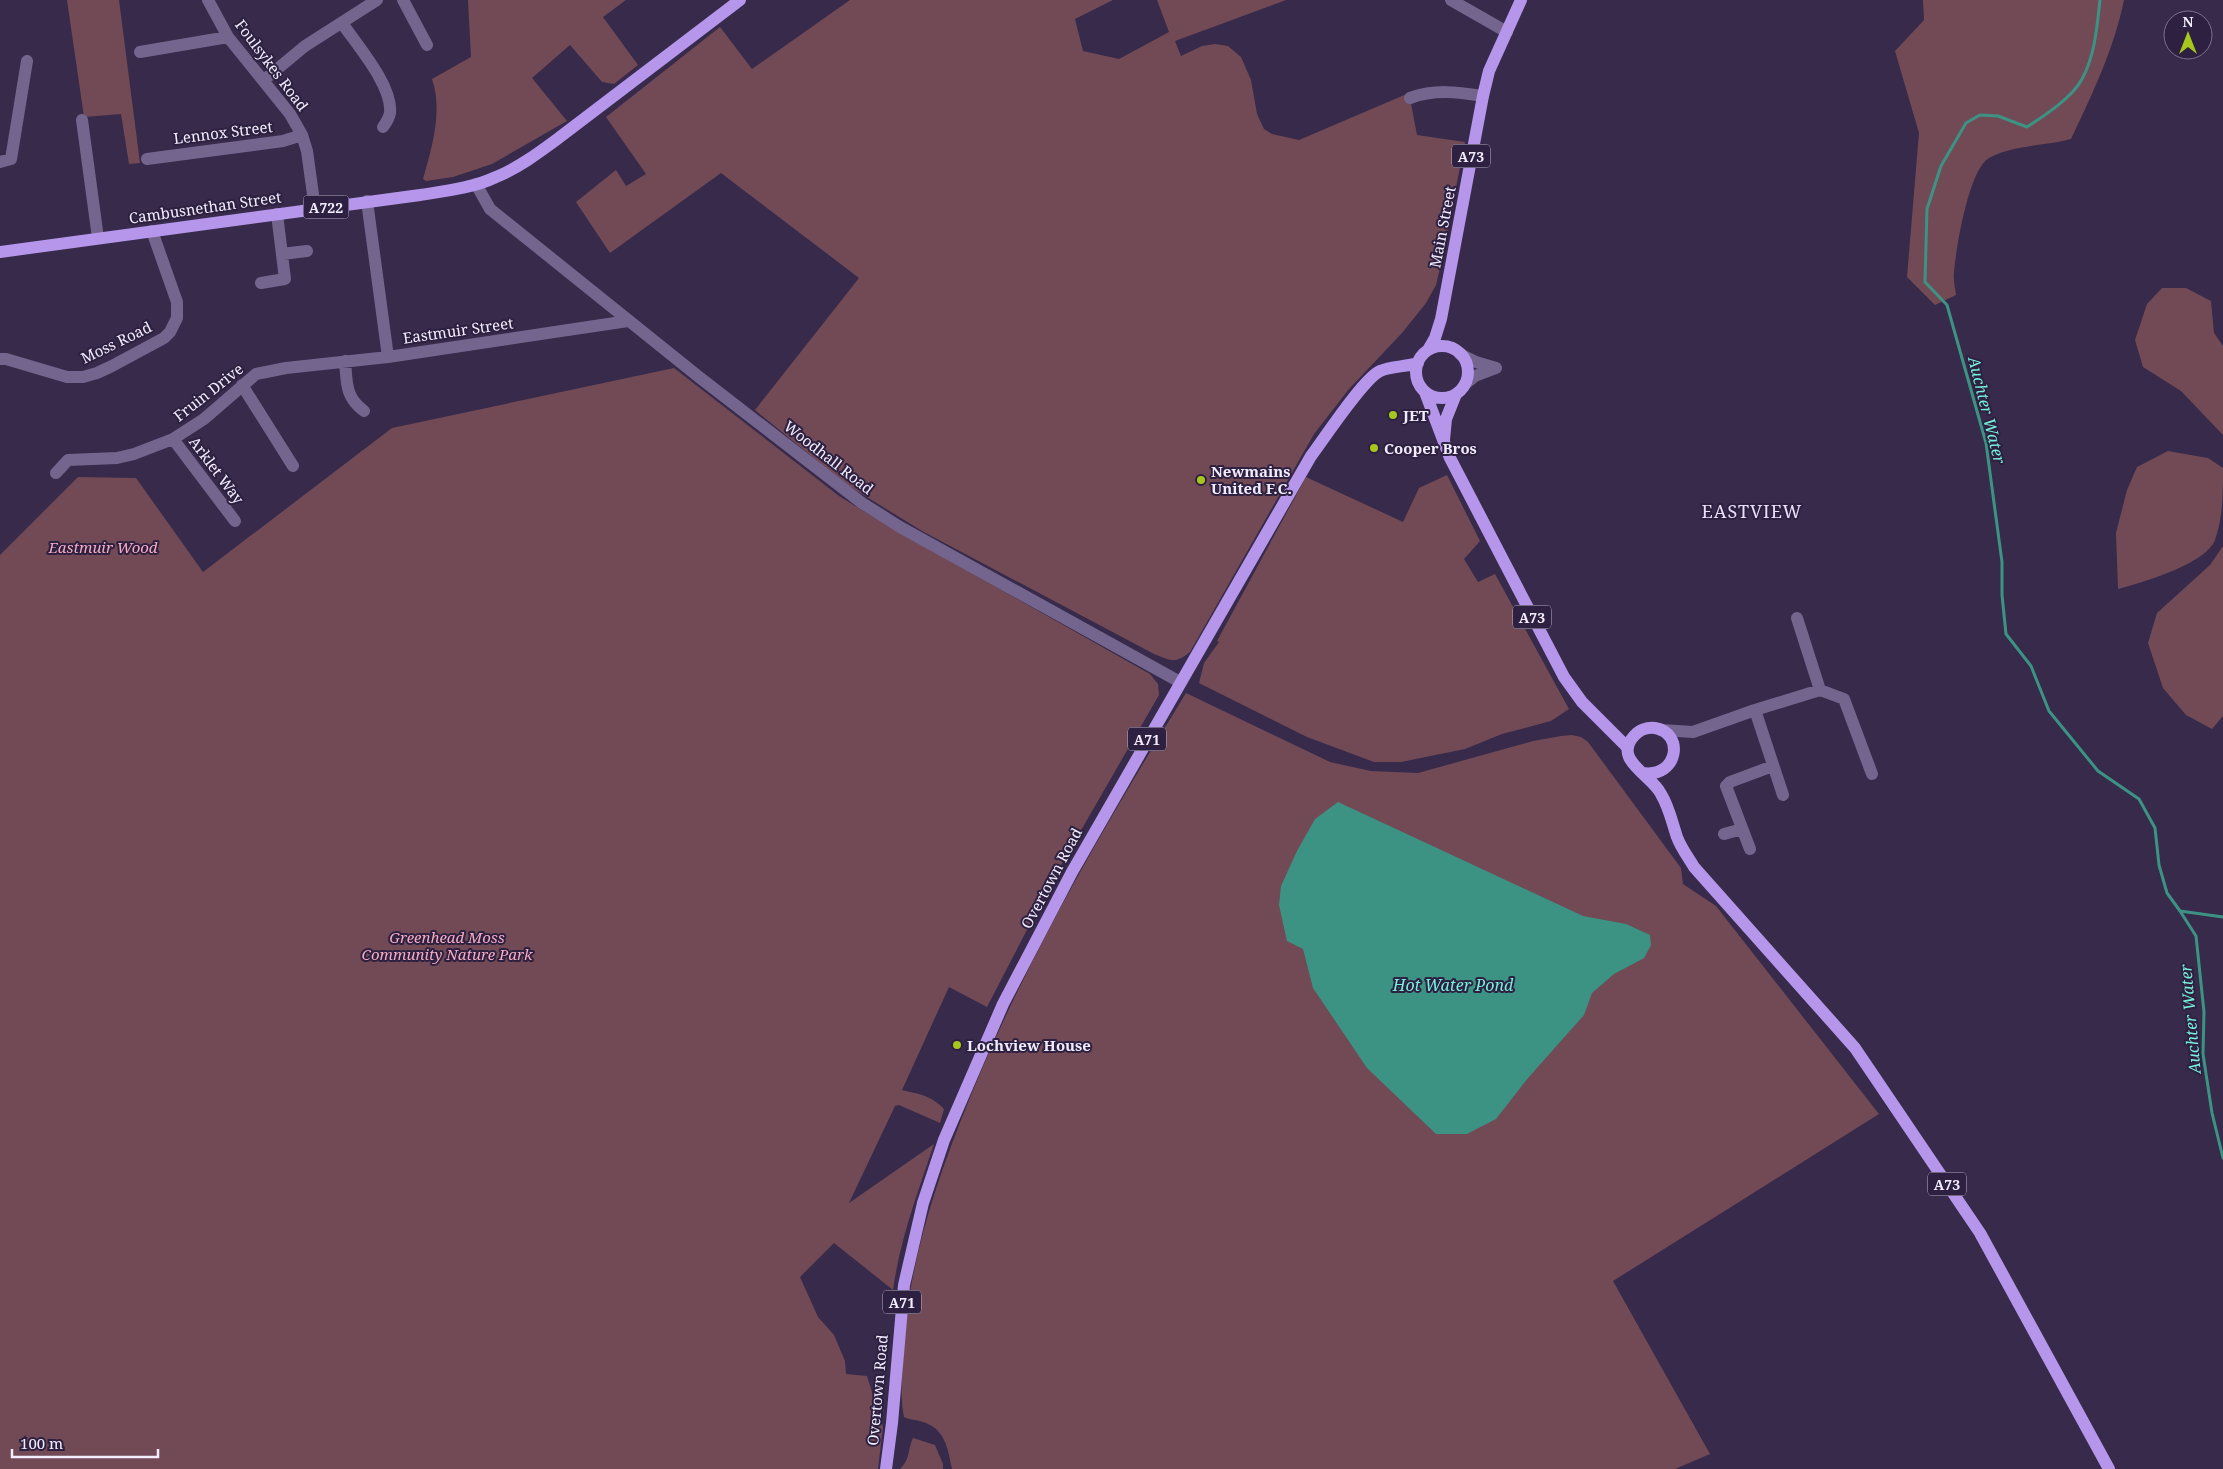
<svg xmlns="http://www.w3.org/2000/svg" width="2223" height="1469" font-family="'Noto Serif',serif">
	<rect width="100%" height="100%" fill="#372a4b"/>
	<path fill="#714a55" d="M 67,0 L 119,0 L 140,163 L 129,164 L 121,114 L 84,117 Z
		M 468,0 L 626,0 L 603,17 L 638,65 L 614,84 L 602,82 L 570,45 L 532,78 L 567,121 L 492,164 L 453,177 L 426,181 L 423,179 C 432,147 443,111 432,79 L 471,57 Z
		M 850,0 L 1113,0 L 1075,19 L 1083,51 L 1119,59 L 1169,32 L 1157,0 L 1286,0 L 1175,41 L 1181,56 L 1202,46 L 1215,44 L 1228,46 L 1241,57 L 1251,80 L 1257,114 L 1264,129 L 1272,134 L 1299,140 L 1409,93 L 1417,135 L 1465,142 L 1440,268 L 1436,285 L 1426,303 L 1402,333 L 1349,389 L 1314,434 L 1190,652 C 1175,664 1172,661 1154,654 L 922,531 L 844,483 L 755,410 L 859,278 L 721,173 L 610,253 L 576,202 L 616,170 L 626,186 L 646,174 L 606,117 L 720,27 L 752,69 Z
		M 1923,0 L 2124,0 C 2114,49 2092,95 2071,139 C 2045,146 2013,145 1989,158 C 1969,169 1956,248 1954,272 C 1953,279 1955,287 1956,295 L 1935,305 L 1907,277 L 1919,133 L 1895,51 L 1924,20 Z
		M 2162,288 L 2186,288 L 2211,301 L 2214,333 L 2223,346 L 2223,435 L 2181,391 L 2143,367 L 2135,340 L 2147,304 Z
		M 674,368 L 839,496 L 888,526 L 1150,674 L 1158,684 L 1159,695 L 1057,872 L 987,1007 L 949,987 L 902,1090 C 918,1094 931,1095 944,1109 L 940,1123 L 899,1105 L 895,1106 L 849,1203 L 934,1144 C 918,1192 900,1239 893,1290 L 834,1243 L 800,1277 L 818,1317 L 834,1335 L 845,1361 L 846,1374 L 867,1376 L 883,1427 L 878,1469 L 0,1469 L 0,555 L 78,477 L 136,478 L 203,572 L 392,428 Z
		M 2168,451 L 2208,458 L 2223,468 C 2223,493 2223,517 2215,540 C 2206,564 2141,583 2118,589 L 2116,533 L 2127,490 L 2137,467 Z
		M 1447,475 L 1480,541 L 1464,559 L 1478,582 L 1495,574 L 1569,709 L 1551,721 L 1502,734 L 1465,749 L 1401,762 L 1374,762 L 1307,737 L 1199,683 L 1204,663 L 1219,642 L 1217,641 L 1306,477 L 1403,522 L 1419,488 Z
		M 2223,546 L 2223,716 L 2212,729 L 2186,715 L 2163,688 L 2148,643 L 2157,613 L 2210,565 Z
		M 1186,693 L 1330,762 L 1371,771 L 1418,773 L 1533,741 L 1561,736 L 1572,735 L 1581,737 L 1588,742 L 1681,868 L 1683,884 L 1716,906 L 1879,1114 L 1613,1281 L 1710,1454 L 1675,1469 L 952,1469 C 948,1450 946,1431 926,1423 C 919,1420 910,1420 904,1417 C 899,1395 903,1368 904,1345 C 909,1262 936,1182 967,1105 C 1025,960 1105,825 1186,693 Z
		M 913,1438 L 935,1445 L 943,1464 L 943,1469 L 900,1469 C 911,1458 907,1451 913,1438 Z"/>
	<path fill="#3c9384" d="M 1338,802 L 1583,916 L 1626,924 L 1650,935 L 1651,945 L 1644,958 L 1614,974 L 1592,993 L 1584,1015 L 1528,1078 L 1496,1119 L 1467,1134 L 1436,1134 L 1367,1068 L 1313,988 L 1303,949 L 1287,941 L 1279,905 L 1281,886 L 1297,851 L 1315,819 Z"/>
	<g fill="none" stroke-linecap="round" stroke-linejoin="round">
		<path stroke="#3c9384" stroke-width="3" d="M 2100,0 C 2097,26 2095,56 2082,79 C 2073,97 2044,116 2027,127 L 1998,116 L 1980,115 L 1966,123 L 1941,166 L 1927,209 L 1925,282 L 1947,305 L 1986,443 L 2002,562 L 2002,595 L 2006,634 L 2031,666 L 2049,711 L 2098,771 L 2139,799 L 2155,828 L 2159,865 L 2167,893 L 2180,911 L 2223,917
			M 2180,911 L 2196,936 L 2204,1012 L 2203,1054 L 2212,1113 L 2223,1158"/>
		<path stroke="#74658e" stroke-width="12" d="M 208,0 L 228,37 L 290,114 L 302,135 L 307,151 L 315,209
			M 403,0 L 427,45
			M 1451,0 L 1507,32
			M 342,23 C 357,45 393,86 390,113 C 389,118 386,123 383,127
			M 140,52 L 228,37
			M 264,80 L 305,46 L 377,0
			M 1410,98 C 1435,89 1457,92 1483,96
			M 82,120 L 98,238
			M 147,159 L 283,141 L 302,135
			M 0,162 L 11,159 L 27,61
			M 476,184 L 490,209 L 699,377 L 862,503 L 900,527 L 1180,682
			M 367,201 L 388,357 L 628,321
			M 282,254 L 307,251
			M 261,283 L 285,279 L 277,214
			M 1460,354 L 1476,362 L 1496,368
			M 0,359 L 6,359 L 67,377 L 83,377 L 97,373 L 112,366 L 164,338 L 170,332 L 177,318 L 177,302 L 152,231
			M 345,361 C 347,383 345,397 364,411
			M 1465,384 L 1475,376 L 1496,368
			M 242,385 L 293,466
			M 173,439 L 235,521
			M 56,473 L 68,460 L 117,458 L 134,454 L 173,439 L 204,419 L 256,374 L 286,368 L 388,357
			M 1797,618 L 1820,690
			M 1755,710 L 1783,795
			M 1661,730 L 1693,732 L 1755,710 L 1820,690 L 1844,699 L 1872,774
			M 1724,834 L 1742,829
			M 1750,849 L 1726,786 L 1730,782 L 1773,766"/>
		<path stroke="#b696eb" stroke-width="12" d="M 0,252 L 420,195 C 445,191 473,188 496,177 C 518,168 537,154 556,140 L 740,0
			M1416 372a26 26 0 1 1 52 0a26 26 0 1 1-52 0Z
			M 1428,350 L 1435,338 L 1441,319 L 1483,96 L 1489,71 L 1521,0
			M 1425,392 L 1450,458 L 1564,677 L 1582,702 L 1628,748
			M 1444,440 L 1446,419 L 1456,394
			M 1643,773 C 1678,778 1685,733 1655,728 C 1647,727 1639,730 1634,736 C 1612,760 1652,775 1661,794 C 1669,807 1672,822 1677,837 C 1681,848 1688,857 1694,867 L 1855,1048 L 1980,1233 L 2109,1469
			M 886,1469 L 892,1423 L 904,1285 L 923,1203 L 944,1140 L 1003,1004 L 1072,872 L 1311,456 C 1324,439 1363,379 1380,371 C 1391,366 1406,367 1418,363"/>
	</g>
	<g fill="#a8c71c" stroke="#2d2040" stroke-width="2">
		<circle cx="1393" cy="415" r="5"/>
		<circle cx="1374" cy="448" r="5"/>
		<circle cx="1201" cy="480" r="5"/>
		<circle cx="957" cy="1045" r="5"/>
	</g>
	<g text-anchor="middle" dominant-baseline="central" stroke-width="4" stroke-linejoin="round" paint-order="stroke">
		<g fill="#2d2040" stroke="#b7b0c5" stroke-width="1">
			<rect x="1452" y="144.5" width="38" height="23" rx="4"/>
			<rect x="303.5" y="195.5" width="45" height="23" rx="4"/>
			<rect x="1513" y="605.5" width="38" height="23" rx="4"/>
			<rect x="1128" y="727.5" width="38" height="23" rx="4"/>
			<rect x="1928" y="1172.5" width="38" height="23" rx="4"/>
			<rect x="883" y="1290.5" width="38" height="23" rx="4"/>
		</g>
		<g font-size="14" font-weight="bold" fill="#f2edfe">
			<text x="1471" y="156">A73</text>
			<text x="326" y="207">A722</text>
			<text x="1532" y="617">A73</text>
			<text x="1147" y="739">A71</text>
			<text x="1947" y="1184">A73</text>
			<text x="902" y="1302">A71</text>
		</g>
		<g font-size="15" fill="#f2edfe" stroke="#2d2040">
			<text transform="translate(272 65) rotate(53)">Foulsykes Road</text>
			<text transform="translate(223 132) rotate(-7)">Lennox Street</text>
			<text transform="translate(205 207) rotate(-8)">Cambusnethan Street</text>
			<text transform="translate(1442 227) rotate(-79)">Main Street</text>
			<text transform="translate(458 330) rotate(-8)">Eastmuir Street</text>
			<text transform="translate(116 342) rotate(-26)">Moss Road</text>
			<text transform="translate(208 392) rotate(-38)">Fruin Drive</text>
			<text transform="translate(829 457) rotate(38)">Woodhall Road</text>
			<text transform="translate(217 470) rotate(53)">Arklet Way</text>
			<text transform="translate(1051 878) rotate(-62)">Overtown Road</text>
			<text transform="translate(877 1390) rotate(-85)">Overtown Road</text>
		</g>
		<g font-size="15" font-weight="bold" fill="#f2edfe" stroke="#2d2040" text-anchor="start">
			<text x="1403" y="415">JET</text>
			<text x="1384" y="448">Cooper Bros</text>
			<text x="1211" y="471">Newmains<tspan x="1211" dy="17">United F.C.</tspan></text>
			<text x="967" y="1045">Lochview House</text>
		</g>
		<g font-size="15" font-style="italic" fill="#f8acc1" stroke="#2d2040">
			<text x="103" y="547">Eastmuir Wood</text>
			<text x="447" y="937">Greenhead Moss<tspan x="447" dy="17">Community Nature Park</tspan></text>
		</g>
		<g font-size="16" font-style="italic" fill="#76f2dc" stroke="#2d2040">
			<text transform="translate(1987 410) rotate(76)">Auchter Water</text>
			<text x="1453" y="985">Hot Water Pond</text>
			<text transform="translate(2190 1019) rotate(-95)">Auchter Water</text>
		</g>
		<g font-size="18" letter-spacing="1" fill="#e8dff9" stroke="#2d2040">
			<text x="1752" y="511">EASTVIEW</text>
		</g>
	</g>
	<g transform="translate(2188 35)"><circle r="24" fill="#2d2040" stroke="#7c728c"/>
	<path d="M0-4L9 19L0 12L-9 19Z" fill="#a8c71c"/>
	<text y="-8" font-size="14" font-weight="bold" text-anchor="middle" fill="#f2edfe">N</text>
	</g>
	<path d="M12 1449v8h146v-8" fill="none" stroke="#f2edfe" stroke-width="2.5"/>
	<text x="20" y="1449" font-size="15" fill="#f2edfe" stroke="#2d2040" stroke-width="4" paint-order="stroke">100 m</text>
</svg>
